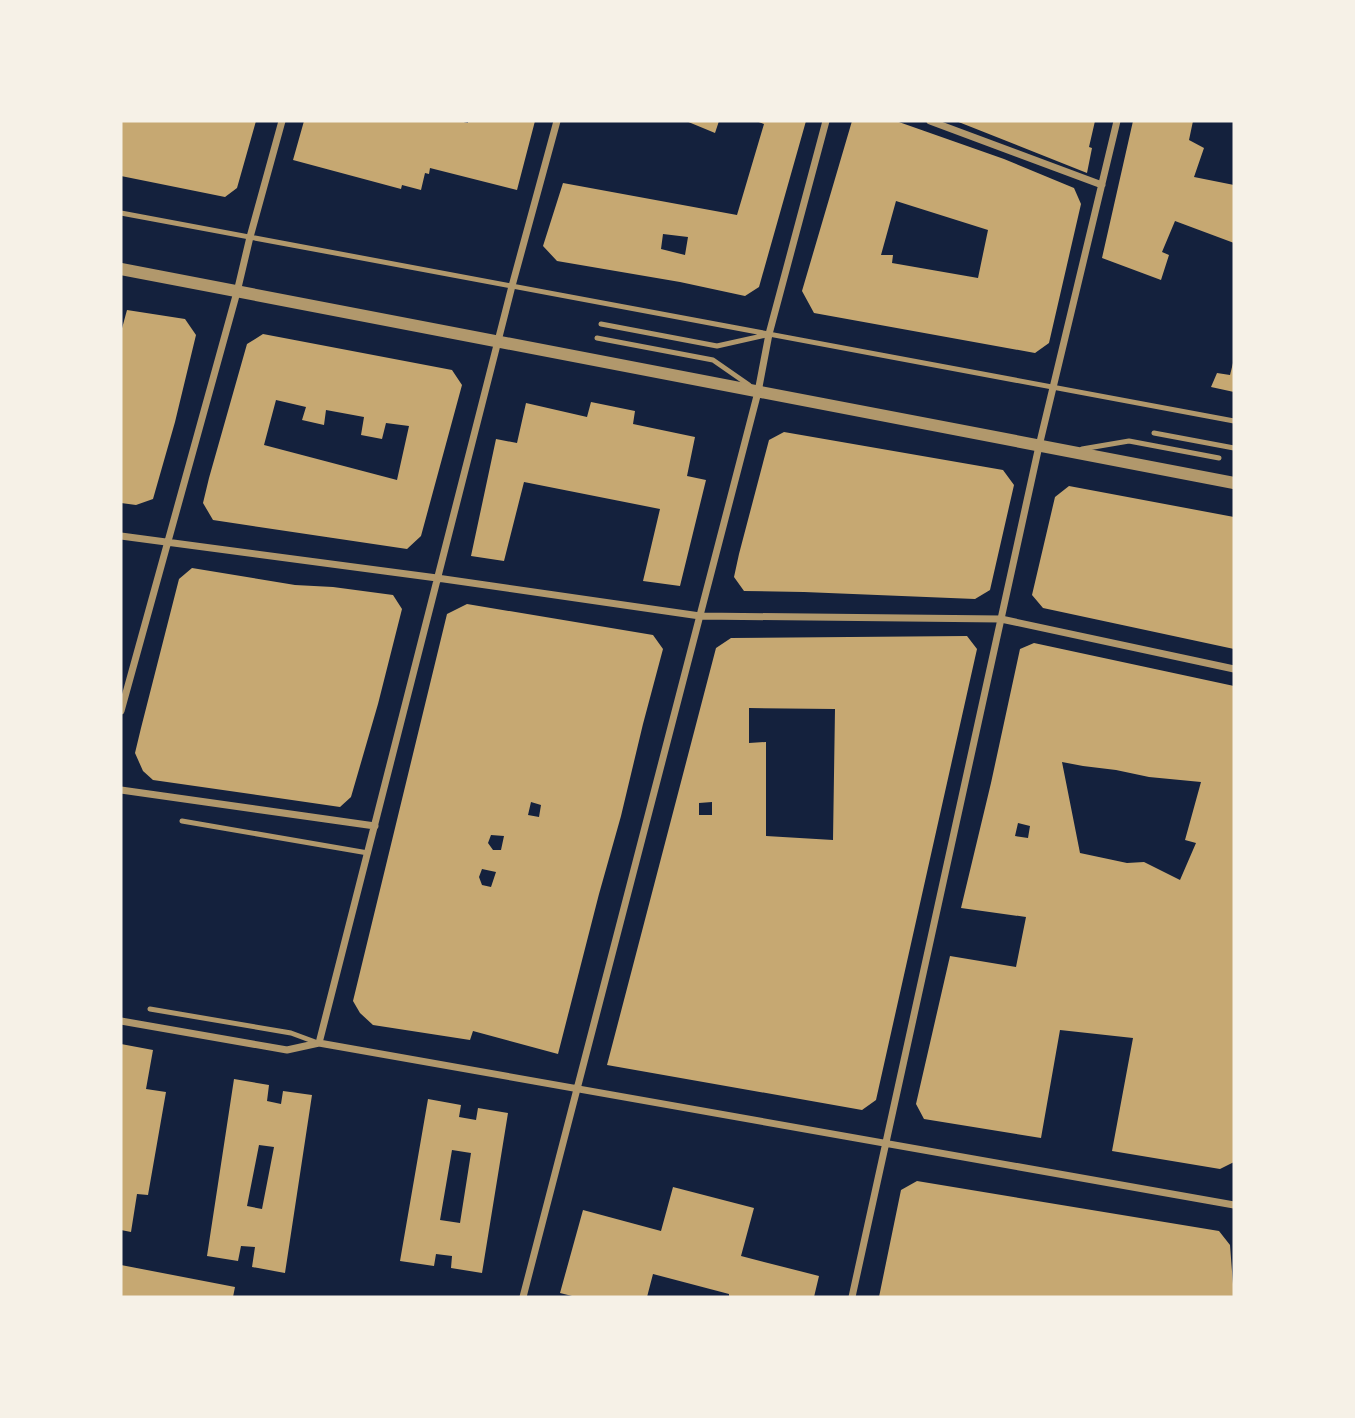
<svg xmlns="http://www.w3.org/2000/svg" width="1355" height="1418" font-family="Georgia,serif">
	<rect width="100%" height="100%" fill="#14213d"/>
	<path fill="#c6a872" fill-rule="evenodd" d="M 121,121 L 256,121 L 237,188 L 225,197 L 121,176 Z
		M 304,121 L 459,121 L 468,123 L 468,121 L 535,121 L 517,190 L 430,168 L 429,174 L 425,173 L 421,190 L 402,185 L 401,189 L 293,160 Z
		M 686,121 L 719,121 L 715,133 Z
		M 756,121 L 806,121 L 759,287 L 745,296 L 680,282 L 557,261 L 543,246 L 563,183 L 737,215 L 764,124 ZM 663,234 L 688,237 L 685,255 L 661,249 Z
		M 852,121 L 896,121 L 1004,159 L 1074,188 L 1081,204 L 1049,343 L 1035,353 L 814,313 L 802,291 ZM 896,201 L 988,230 L 978,278 L 892,263 L 893,255 L 881,255 Z
		M 956,121 L 1095,121 L 1089,147 L 1092,148 L 1087,173 Z
		M 1133,121 L 1193,121 L 1189,140 L 1204,148 L 1194,177 L 1234,185 L 1234,243 L 1175,221 L 1162,252 L 1169,255 L 1161,280 L 1102,258 Z
		M 127,310 L 185,319 L 196,335 L 175,422 L 153,499 L 136,505 L 121,503 L 121,413 L 122,409 L 121,408 L 121,332 Z
		M 263,334 L 452,370 L 462,385 L 421,536 L 407,549 L 213,520 L 203,503 L 209,478 L 247,344 ZM 276,400 L 306,407 L 302,420 L 324,425 L 326,410 L 364,417 L 361,435 L 382,439 L 386,423 L 409,426 L 397,480 L 264,445 Z
		M 1233,363 L 1234,392 L 1211,387 L 1217,373 L 1230,375 Z
		M 591,402 L 635,411 L 633,424 L 695,437 L 687,476 L 706,480 L 680,586 L 643,581 L 660,509 L 524,482 L 504,561 L 471,556 L 496,439 L 517,443 L 526,403 L 587,417 Z
		M 784,432 L 1003,470 L 1014,485 L 990,590 L 975,599 L 804,592 L 744,591 L 734,577 L 739,554 L 769,440 Z
		M 1069,486 L 1234,517 L 1234,649 L 1043,608 L 1032,595 L 1055,497 Z
		M 192,568 L 295,585 L 333,587 L 393,595 L 402,609 L 378,704 L 351,797 L 340,807 L 153,780 L 143,771 L 135,753 L 141,728 L 179,579 Z
		M 467,604 L 653,635 L 663,649 L 643,724 L 621,816 L 599,894 L 558,1054 L 473,1031 L 470,1040 L 373,1025 L 360,1013 L 353,1001 L 447,614 ZM 531,802 L 541,805 L 539,817 L 528,815 ZM 491,835 L 504,836 L 501,850 L 493,850 L 488,843 ZM 482,869 L 496,872 L 491,887 L 482,885 L 479,877 Z
		M 967,636 L 977,649 L 876,1100 L 862,1110 L 607,1065 L 716,648 L 731,638 ZM 749,708 L 835,709 L 833,840 L 766,836 L 766,742 L 749,743 ZM 712,802 L 712,815 L 699,815 L 699,803 Z
		M 1034,643 L 1234,686 L 1234,1162 L 1220,1169 L 1112,1151 L 1133,1038 L 1060,1030 L 1041,1138 L 924,1119 L 916,1104 L 950,956 L 1016,967 L 1026,917 L 961,908 L 991,783 L 1020,649 ZM 1062,762 L 1083,766 L 1116,770 L 1149,777 L 1201,782 L 1185,840 L 1196,843 L 1180,880 L 1144,862 L 1127,863 L 1080,853 ZM 1018,823 L 1030,826 L 1028,838 L 1015,836 Z
		M 121,1044 L 153,1050 L 146,1089 L 166,1092 L 148,1195 L 137,1194 L 131,1232 L 121,1230 Z
		M 234,1079 L 269,1085 L 267,1101 L 281,1104 L 283,1091 L 312,1095 L 285,1273 L 252,1267 L 255,1247 L 241,1246 L 238,1261 L 207,1256 ZM 259,1145 L 274,1147 L 262,1209 L 247,1206 Z
		M 428,1099 L 461,1105 L 459,1117 L 476,1120 L 478,1108 L 508,1113 L 482,1273 L 451,1268 L 452,1256 L 436,1254 L 434,1266 L 400,1261 ZM 452,1150 L 471,1153 L 460,1223 L 440,1220 Z
		M 917,1181 L 1219,1231 L 1230,1245 L 1234,1297 L 879,1297 L 901,1190 Z
		M 673,1187 L 754,1208 L 741,1256 L 819,1276 L 814,1297 L 729,1297 L 729,1294 L 653,1274 L 647,1297 L 576,1297 L 560,1293 L 583,1210 L 661,1231 Z
		M 121,1265 L 235,1287 L 233,1297 L 121,1297 Z"/>
	<g fill="none" stroke-linecap="round" stroke-linejoin="round">
		<path stroke="#b1986c" stroke-width="5" d="M 121,213 L 1234,421
			M 601,324 L 717,346 L 766,335
			M 597,338 L 713,360 L 749,385
			M 1154,433 L 1234,448
			M 1082,449 L 1129,441 L 1219,458
			M 182,821 L 368,853
			M 150,1009 L 291,1033 L 318,1043"/>
		<path stroke="#b1986c" stroke-width="7" d="M 930,121 L 1102,185
			M 121,536 L 437,578 L 700,616 L 1001,619 L 1234,669
			M 121,711 L 237,292 L 250,237 L 282,121
			M 121,790 L 375,826
			M 121,1021 L 287,1050 L 319,1043 L 1234,1205
			M 319,1043 L 512,286 L 557,121
			M 523,1297 L 758,392 L 769,334 L 826,121
			M 852,1297 L 1039,446 L 1117,121"/>
		<path stroke="#b1986c" stroke-width="12" d="M 121,269 L 1234,483"/>
	</g>
	<rect width="1355" height="1418" fill="none" stroke="#f6f1e7" stroke-width="245"/>
</svg>
